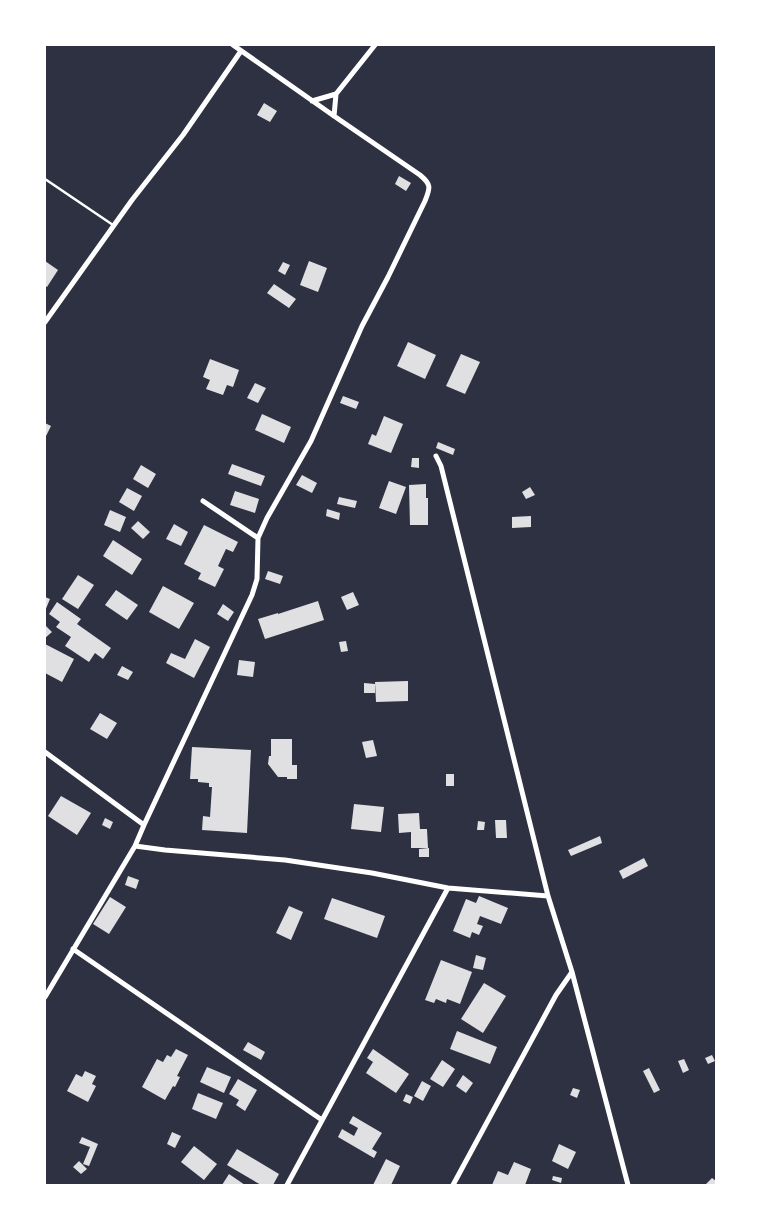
<svg xmlns="http://www.w3.org/2000/svg" width="761" height="1230" font-family="'Work Sans',sans-serif">
	<rect width="100%" height="100%" fill="#2d3142"/>
	<path fill="#e0e0e3" d="M 264,103 L 277,111 L 270,122 L 257,115 Z
		M 399,176 L 411,183 L 406,191 L 395,184 Z
		M 45,261 L 58,270 L 47,287 L 45,286 Z
		M 309,261 L 327,268 L 318,292 L 300,285 Z
		M 283,262 L 290,265 L 285,275 L 278,271 Z
		M 274,284 L 296,299 L 289,308 L 267,293 Z
		M 408,342 L 436,355 L 425,379 L 397,366 Z
		M 461,354 L 480,362 L 465,394 L 446,386 Z
		M 210,359 L 239,370 L 233,387 L 227,385 L 223,395 L 206,389 L 210,380 L 203,377 Z
		M 255,383 L 266,388 L 258,403 L 247,398 Z
		M 343,396 L 359,402 L 356,409 L 340,403 Z
		M 262,414 L 291,427 L 284,443 L 255,430 Z
		M 384,416 L 403,424 L 391,453 L 368,444 L 372,434 L 376,436 Z
		M 45,423 L 51,426 L 45,438 Z
		M 438,442 L 455,449 L 453,455 L 436,448 Z
		M 412,458 L 419,458 L 419,468 L 411,467 Z
		M 232,464 L 265,476 L 261,486 L 228,474 Z
		M 141,465 L 156,474 L 148,488 L 133,479 Z
		M 302,475 L 317,483 L 312,493 L 296,485 Z
		M 389,481 L 406,487 L 396,514 L 379,508 Z
		M 426,484 L 426,498 L 428,498 L 428,525 L 410,525 L 409,485 Z
		M 530,487 L 535,495 L 526,499 L 522,492 Z
		M 127,488 L 142,496 L 134,511 L 119,502 Z
		M 235,491 L 259,499 L 255,513 L 230,505 Z
		M 339,497 L 357,501 L 355,508 L 337,504 Z
		M 327,509 L 340,513 L 339,520 L 326,516 Z
		M 110,510 L 126,517 L 120,532 L 104,525 Z
		M 531,516 L 531,527 L 512,528 L 512,517 Z
		M 138,521 L 150,532 L 143,539 L 131,528 Z
		M 174,524 L 188,532 L 181,546 L 166,539 Z
		M 204,525 L 238,542 L 233,552 L 226,549 L 218,566 L 224,569 L 215,587 L 198,579 L 201,573 L 184,564 Z
		M 113,540 L 142,559 L 132,575 L 103,556 Z
		M 268,571 L 283,576 L 280,584 L 265,579 Z
		M 78,575 L 94,585 L 78,609 L 62,599 Z
		M 163,586 L 194,603 L 179,629 L 149,612 Z
		M 116,590 L 138,605 L 127,620 L 105,605 Z
		M 353,592 L 359,605 L 347,610 L 341,597 Z
		M 45,597 L 50,599 L 45,611 Z
		M 318,601 L 324,620 L 265,639 L 258,619 L 278,613 L 278,614 Z
		M 57,602 L 81,619 L 77,624 L 111,648 L 103,659 L 95,653 L 89,662 L 65,646 L 71,637 L 56,627 L 60,622 L 49,614 Z
		M 223,604 L 234,612 L 228,621 L 217,614 Z
		M 45,625 L 52,632 L 45,638 Z
		M 195,639 L 210,647 L 194,678 L 166,663 L 171,653 L 185,659 Z
		M 346,641 L 348,651 L 341,652 L 339,642 Z
		M 45,644 L 74,659 L 62,682 L 45,673 Z
		M 239,660 L 255,662 L 253,677 L 237,675 Z
		M 122,666 L 133,672 L 128,680 L 117,675 Z
		M 408,681 L 408,701 L 376,702 L 375,682 Z
		M 364,683 L 375,684 L 375,693 L 364,693 Z
		M 100,713 L 117,723 L 107,739 L 90,729 Z
		M 271,739 L 292,739 L 292,765 L 297,765 L 297,779 L 287,779 L 287,777 L 278,777 L 268,764 L 269,756 L 271,756 Z
		M 373,740 L 377,756 L 366,758 L 362,742 Z
		M 192,747 L 251,750 L 247,833 L 202,830 L 203,816 L 210,817 L 212,787 L 209,787 L 209,783 L 198,782 L 198,779 L 190,779 Z
		M 446,774 L 454,774 L 454,786 L 446,786 Z
		M 61,796 L 91,813 L 77,835 L 48,816 Z
		M 354,804 L 384,807 L 381,832 L 351,829 Z
		M 419,813 L 420,829 L 427,829 L 428,848 L 411,848 L 411,832 L 399,833 L 398,814 Z
		M 105,818 L 113,822 L 110,829 L 102,825 Z
		M 495,820 L 506,820 L 507,838 L 496,838 Z
		M 478,821 L 485,822 L 484,830 L 477,830 Z
		M 600,836 L 602,843 L 571,856 L 568,850 Z
		M 429,848 L 429,857 L 419,857 L 419,849 Z
		M 644,858 L 648,866 L 623,879 L 619,871 Z
		M 128,876 L 139,880 L 136,889 L 125,885 Z
		M 479,896 L 508,908 L 501,924 L 480,916 L 477,924 L 483,926 L 479,935 L 472,932 L 470,938 L 453,931 L 466,899 L 476,903 Z
		M 110,897 L 126,907 L 109,934 L 93,924 Z
		M 332,898 L 385,916 L 377,938 L 324,919 Z
		M 289,906 L 303,912 L 291,940 L 276,933 Z
		M 476,955 L 486,958 L 483,970 L 473,968 Z
		M 441,960 L 472,972 L 460,1004 L 447,999 L 446,1003 L 436,999 L 434,1003 L 425,1000 Z
		M 484,983 L 506,996 L 483,1033 L 461,1019 Z
		M 457,1031 L 497,1047 L 490,1064 L 450,1049 Z
		M 248,1042 L 265,1052 L 261,1060 L 243,1050 Z
		M 176,1049 L 188,1055 L 177,1076 L 180,1077 L 175,1087 L 173,1086 L 165,1100 L 142,1087 L 157,1059 L 163,1062 L 167,1055 L 171,1057 Z
		M 373,1049 L 409,1074 L 396,1093 L 366,1073 L 373,1062 L 367,1058 Z
		M 712,1055 L 715,1061 L 708,1064 L 705,1058 Z
		M 684,1059 L 689,1070 L 683,1073 L 678,1061 Z
		M 442,1060 L 455,1069 L 443,1087 L 430,1079 Z
		M 207,1067 L 231,1077 L 224,1093 L 200,1082 Z
		M 649,1068 L 660,1090 L 654,1093 L 643,1071 Z
		M 85,1071 L 96,1076 L 92,1084 L 96,1086 L 88,1102 L 67,1091 L 76,1074 L 82,1077 Z
		M 463,1075 L 473,1083 L 466,1093 L 456,1086 Z
		M 238,1079 L 257,1090 L 245,1111 L 236,1105 L 239,1100 L 229,1094 Z
		M 422,1081 L 431,1086 L 423,1101 L 414,1096 Z
		M 573,1088 L 580,1090 L 577,1098 L 570,1095 Z
		M 198,1093 L 223,1103 L 216,1119 L 192,1109 Z
		M 406,1094 L 413,1097 L 410,1104 L 403,1101 Z
		M 353,1116 L 382,1133 L 372,1149 L 377,1152 L 374,1158 L 338,1137 L 342,1129 L 354,1136 L 358,1128 L 349,1123 Z
		M 172,1132 L 181,1136 L 175,1148 L 167,1144 Z
		M 82,1137 L 98,1144 L 89,1166 L 83,1164 L 90,1147 L 79,1143 Z
		M 559,1144 L 576,1152 L 568,1169 L 552,1161 Z
		M 194,1146 L 217,1164 L 204,1180 L 181,1162 Z
		M 237,1149 L 279,1174 L 273,1185 L 261,1185 L 227,1165 Z
		M 386,1159 L 400,1166 L 391,1185 L 373,1185 Z
		M 79,1161 L 87,1169 L 81,1174 L 73,1167 Z
		M 514,1162 L 531,1169 L 525,1185 L 492,1185 L 498,1171 L 508,1175 Z
		M 229,1174 L 245,1185 L 222,1185 Z
		M 553,1176 L 562,1178 L 561,1183 L 552,1180 Z
		M 712,1178 L 716,1181 L 716,1185 L 705,1185 Z"/>
	<g fill="none" stroke-linecap="round" stroke-linejoin="round">
		<path stroke="#fff" stroke-width="2.5" d="M 45,179 L 113,225"/>
		<path stroke="#fff" stroke-width="5" d="M 312,101 L 336,94
			M 334,116 L 336,94 L 375,45
			M 45,322 L 132,200 L 183,135 L 241,51
			M 436,456 L 441,466 L 548,896 L 572,972 L 628,1185
			M 203,501 L 258,538
			M 45,752 L 144,825
			M 135,846 L 165,850 L 285,860 L 372,873 L 448,888 L 548,896
			M 73,949 L 322,1120
			M 45,997 L 135,846 L 144,825 L 252,595 L 257,579 L 258,538 L 267,518 L 311,441 L 362,326 L 388,277 L 425,201 C 430,188 432,185 420,175 L 334,116 L 233,45
			M 287,1185 L 448,888
			M 453,1185 L 556,995 L 572,972"/>
	</g>
	<rect width="761" height="1230" fill="none" stroke="#ffffff" stroke-width="92"/>
</svg>
